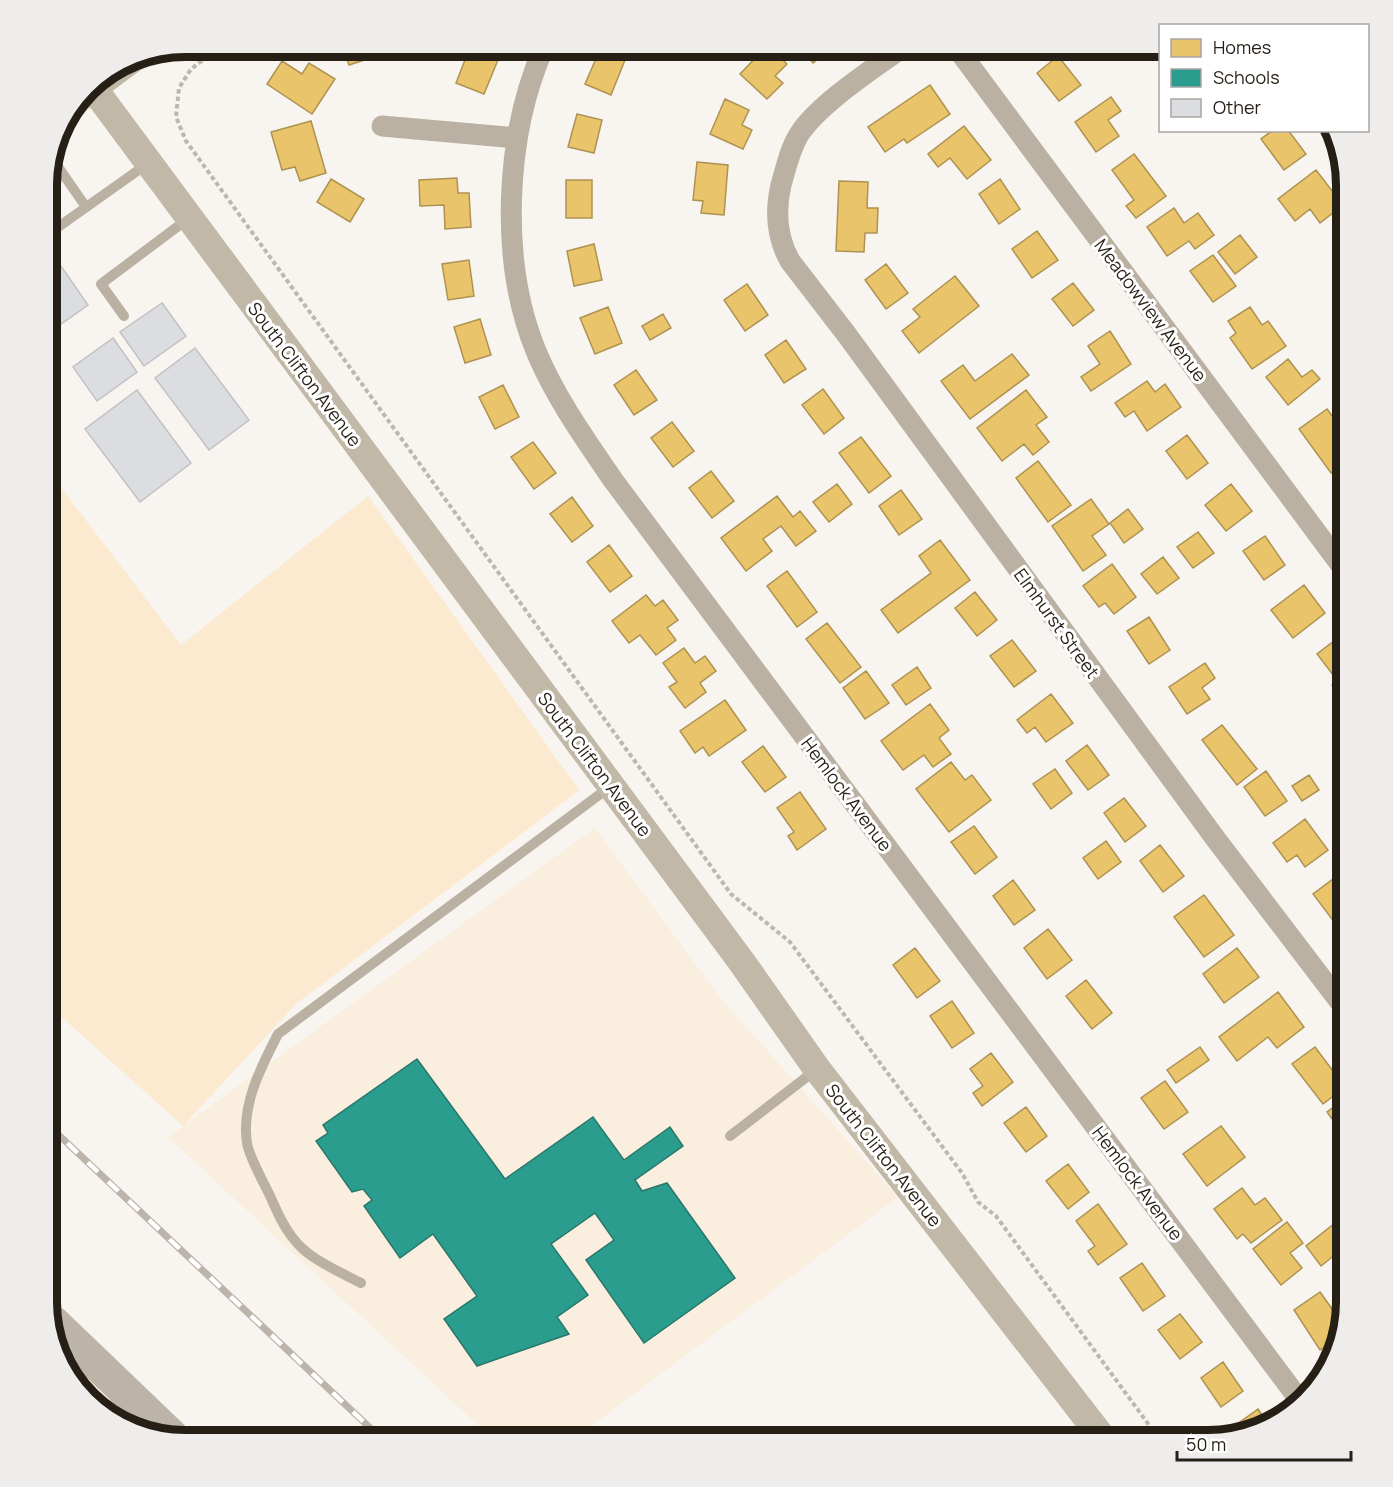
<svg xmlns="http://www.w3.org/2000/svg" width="1393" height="1487" font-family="Manrope,sans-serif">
	<rect width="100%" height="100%" fill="#f8f4ef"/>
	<path fill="#faeede" d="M 595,828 L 722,1000 L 898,1197 L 572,1440 L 494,1440 L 168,1137 Z"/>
	<path fill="#fbead0" d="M 47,469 L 181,645 L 368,496 L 579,790 L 296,1004 L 183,1126 L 47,1004 Z
		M 63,1351 L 151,1433 L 123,1426 L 75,1387 Z"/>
	<path fill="#e9c46a" stroke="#ae9251" stroke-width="1.5" d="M 343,47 L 384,47 L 386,53 L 349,65 Z
		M 470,47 L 479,47 L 500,55 L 484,94 L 456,83 Z
		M 601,47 L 607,47 L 627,55 L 611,95 L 585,84 Z
		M 734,47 L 758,47 L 747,59 Z
		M 766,47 L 769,47 L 787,64 L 775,76 L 783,83 L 767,99 L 740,74 Z
		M 800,47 L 831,47 L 832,48 L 813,63 Z
		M 1058,56 L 1081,85 L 1059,101 L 1037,73 Z
		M 282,61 L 302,74 L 309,63 L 335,79 L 312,114 L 267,84 Z
		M 930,85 L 950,114 L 907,143 L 904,139 L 885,152 L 868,127 Z
		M 1111,97 L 1121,111 L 1108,120 L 1119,136 L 1096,152 L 1075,122 Z
		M 725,99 L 749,110 L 742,125 L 752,130 L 743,149 L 710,134 Z
		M 577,114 L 602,120 L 594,153 L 568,147 Z
		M 311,121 L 326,173 L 300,181 L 295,167 L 282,170 L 271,132 Z
		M 964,126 L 991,160 L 967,179 L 950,158 L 938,167 L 928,154 Z
		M 1273,130 L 1288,130 L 1306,154 L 1284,170 L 1261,139 Z
		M 1134,154 L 1166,196 L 1136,218 L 1126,206 L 1134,200 L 1112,170 Z
		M 697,162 L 728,165 L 724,215 L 701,213 L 703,201 L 693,200 Z
		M 1316,170 L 1343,205 L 1320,223 L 1310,209 L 1295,221 L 1278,199 Z
		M 457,178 L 458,193 L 469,193 L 471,227 L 445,229 L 444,205 L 420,206 L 419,180 Z
		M 331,179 L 364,199 L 350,222 L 317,202 Z
		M 1000,179 L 1020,209 L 999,224 L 979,194 Z
		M 566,180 L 592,180 L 592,218 L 566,218 Z
		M 839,181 L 868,182 L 867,208 L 878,208 L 877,233 L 865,233 L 864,252 L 836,251 Z
		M 1174,208 L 1184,223 L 1198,213 L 1214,235 L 1195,249 L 1189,241 L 1167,256 L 1147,227 Z
		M 1037,231 L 1058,260 L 1032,278 L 1012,249 Z
		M 1240,235 L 1257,257 L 1235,274 L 1218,252 Z
		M 1346,237 L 1346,255 L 1338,243 Z
		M 594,244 L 602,280 L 574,286 L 567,251 Z
		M 1213,255 L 1236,286 L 1213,302 L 1190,271 Z
		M 469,260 L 474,296 L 448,300 L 442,264 Z
		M 886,264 L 908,293 L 886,309 L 865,280 Z
		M 955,276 L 979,306 L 919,353 L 902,331 L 920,317 L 913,309 Z
		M 1073,283 L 1094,310 L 1073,326 L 1052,299 Z
		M 747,284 L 768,315 L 745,331 L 724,300 Z
		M 608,307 L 622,343 L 595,354 L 580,318 Z
		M 1250,307 L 1262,325 L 1268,321 L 1286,346 L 1252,369 L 1230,338 L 1236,333 L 1228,321 Z
		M 663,314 L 671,328 L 650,340 L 642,326 Z
		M 480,319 L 491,355 L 465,363 L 454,327 Z
		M 1110,331 L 1131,364 L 1091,391 L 1081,377 L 1100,364 L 1088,346 Z
		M 786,340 L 806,369 L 784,383 L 765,355 Z
		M 1012,354 L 1029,375 L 970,419 L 941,381 L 963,365 L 975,381 Z
		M 1288,359 L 1302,377 L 1312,370 L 1320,379 L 1288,405 L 1266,377 Z
		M 636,370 L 657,400 L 634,415 L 614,385 Z
		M 1147,381 L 1155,392 L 1165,384 L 1181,407 L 1147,431 L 1134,411 L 1125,417 L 1115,403 Z
		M 503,385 L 519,417 L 495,429 L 479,397 Z
		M 823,389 L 844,418 L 824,434 L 802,405 Z
		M 1026,390 L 1047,417 L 1036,425 L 1049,442 L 1033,455 L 1024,444 L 1002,461 L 977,428 Z
		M 1327,409 L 1339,425 L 1346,420 L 1346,461 L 1331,473 L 1299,429 Z
		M 672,422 L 694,451 L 673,467 L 651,438 Z
		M 1187,435 L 1208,463 L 1187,479 L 1166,451 Z
		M 861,437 L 891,476 L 869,493 L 839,453 Z
		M 533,442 L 556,473 L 534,489 L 511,457 Z
		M 1038,461 L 1071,505 L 1048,522 L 1016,478 Z
		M 711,471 L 734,501 L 712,518 L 689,488 Z
		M 1346,474 L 1346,487 L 1340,479 Z
		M 837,484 L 852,504 L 829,522 L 813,502 Z
		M 1231,484 L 1252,511 L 1226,531 L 1205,505 Z
		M 901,490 L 922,519 L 899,535 L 879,506 Z
		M 777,496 L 793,517 L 800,511 L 816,531 L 796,546 L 781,526 L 763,539 L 772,551 L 746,571 L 721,538 Z
		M 572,497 L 593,526 L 572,542 L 550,514 Z
		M 1091,499 L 1109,524 L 1092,536 L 1106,555 L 1083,571 L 1052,526 Z
		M 1128,509 L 1143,529 L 1124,543 L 1110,523 Z
		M 1198,532 L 1214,553 L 1193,568 L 1177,547 Z
		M 1265,536 L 1285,565 L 1264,580 L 1243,551 Z
		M 940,540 L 970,580 L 898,633 L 881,610 L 931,573 L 919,556 Z
		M 609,545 L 632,576 L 610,592 L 587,562 Z
		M 1163,557 L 1179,578 L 1157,594 L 1141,574 Z
		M 1112,564 L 1136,597 L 1114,614 L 1105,603 L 1099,607 L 1083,586 Z
		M 787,571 L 817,612 L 797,627 L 767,586 Z
		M 1304,585 L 1325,613 L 1293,638 L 1271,610 Z
		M 975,592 L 997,620 L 977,636 L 955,608 Z
		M 646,595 L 655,606 L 663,600 L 678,620 L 667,628 L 676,640 L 656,655 L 640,635 L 629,643 L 612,621 Z
		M 1149,617 L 1170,650 L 1149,664 L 1127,631 Z
		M 827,623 L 861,667 L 840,683 L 806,639 Z
		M 1338,638 L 1346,648 L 1346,696 L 1343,699 L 1332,685 L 1337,680 L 1317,654 Z
		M 1012,640 L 1036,671 L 1014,687 L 990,656 Z
		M 684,648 L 695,663 L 705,656 L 716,671 L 700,683 L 706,692 L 685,708 L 669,687 L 677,682 L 663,663 Z
		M 1205,663 L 1215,678 L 1202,688 L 1210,699 L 1187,714 L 1169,687 Z
		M 917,667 L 931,688 L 906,705 L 892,685 Z
		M 866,671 L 889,703 L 865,719 L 843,688 Z
		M 1051,694 L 1073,723 L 1046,742 L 1035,727 L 1027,733 L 1017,720 Z
		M 725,700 L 746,730 L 709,756 L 703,747 L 695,753 L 680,731 Z
		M 930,704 L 949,730 L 939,738 L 951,754 L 933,767 L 924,755 L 903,770 L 881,741 Z
		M 1222,725 L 1257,769 L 1237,785 L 1202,740 Z
		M 1087,745 L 1109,775 L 1088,790 L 1066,761 Z
		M 763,746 L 786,777 L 765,792 L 742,762 Z
		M 951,762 L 965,780 L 972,775 L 991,800 L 949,832 L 916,789 Z
		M 1055,769 L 1072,793 L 1051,809 L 1033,784 Z
		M 1266,771 L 1287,801 L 1265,816 L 1244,787 Z
		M 1309,775 L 1319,790 L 1302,801 L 1292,786 Z
		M 800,792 L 826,829 L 797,850 L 788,836 L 794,832 L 777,808 Z
		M 1124,798 L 1146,826 L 1125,842 L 1104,813 Z
		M 1305,819 L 1328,850 L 1305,867 L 1297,855 L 1287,862 L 1273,843 Z
		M 974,826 L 997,857 L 975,874 L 951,842 Z
		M 1106,841 L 1121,862 L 1098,879 L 1083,858 Z
		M 1160,845 L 1184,876 L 1163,892 L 1140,861 Z
		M 1341,873 L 1346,881 L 1346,927 L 1341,931 L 1313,894 Z
		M 1013,880 L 1035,910 L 1014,925 L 993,896 Z
		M 1204,895 L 1234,935 L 1204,957 L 1174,917 Z
		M 1048,929 L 1072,960 L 1047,979 L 1024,948 Z
		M 915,948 L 940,981 L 917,998 L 893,965 Z
		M 1237,948 L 1259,977 L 1224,1003 L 1203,974 Z
		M 1086,980 L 1112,1013 L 1092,1029 L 1066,996 Z
		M 1278,992 L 1304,1027 L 1277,1048 L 1268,1037 L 1237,1061 L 1219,1037 Z
		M 952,1001 L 974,1033 L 952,1048 L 930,1016 Z
		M 1200,1047 L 1209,1060 L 1176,1083 L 1167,1070 Z
		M 1315,1047 L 1345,1087 L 1323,1104 L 1292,1064 Z
		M 991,1053 L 1013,1082 L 982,1106 L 973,1093 L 983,1086 L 970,1069 Z
		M 1165,1081 L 1188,1112 L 1164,1129 L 1141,1098 Z
		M 1346,1098 L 1346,1138 L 1327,1112 Z
		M 1026,1107 L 1047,1136 L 1026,1152 L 1004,1123 Z
		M 1221,1126 L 1245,1157 L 1207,1186 L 1183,1154 Z
		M 1068,1164 L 1089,1192 L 1068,1209 L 1046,1181 Z
		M 1242,1188 L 1255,1205 L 1265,1198 L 1282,1220 L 1251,1243 L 1243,1234 L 1237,1239 L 1214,1209 Z
		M 1098,1204 L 1127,1244 L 1098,1265 L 1088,1251 L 1095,1246 L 1076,1221 Z
		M 1287,1222 L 1303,1243 L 1290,1253 L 1302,1268 L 1281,1285 L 1253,1249 Z
		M 1335,1223 L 1346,1238 L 1346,1246 L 1321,1266 L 1306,1246 Z
		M 1142,1263 L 1165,1296 L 1143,1311 L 1120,1278 Z
		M 1320,1292 L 1342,1323 L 1338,1338 L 1320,1350 L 1294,1310 Z
		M 1180,1314 L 1202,1342 L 1180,1359 L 1158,1330 Z
		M 1223,1362 L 1243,1391 L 1221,1407 L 1201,1378 Z
		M 1258,1409 L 1266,1421 L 1240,1430 L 1236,1425 Z"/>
	<path fill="#2a9d8f" stroke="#29776b" stroke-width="1.5" d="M 417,1059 L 505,1179 L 593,1117 L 624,1160 L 670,1127 L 683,1146 L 635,1180 L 642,1191 L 667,1183 L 735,1278 L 644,1343 L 586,1260 L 614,1240 L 595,1213 L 551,1244 L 588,1295 L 557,1317 L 569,1334 L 477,1366 L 444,1319 L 477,1296 L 433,1234 L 400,1258 L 364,1206 L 372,1200 L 363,1189 L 352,1192 L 316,1141 L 328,1133 L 323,1125 Z"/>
	<path fill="#dcdde0" stroke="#c2c2c5" stroke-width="1.5" d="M 52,253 L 88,305 L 47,334 L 47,257 Z
		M 162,303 L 186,336 L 144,366 L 120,332 Z
		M 113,338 L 137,372 L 97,401 L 73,367 Z
		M 195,348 L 249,420 L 209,450 L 155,378 Z
		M 137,390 L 191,463 L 140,502 L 85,429 Z"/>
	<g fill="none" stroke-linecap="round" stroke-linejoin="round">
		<path stroke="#bdb8ae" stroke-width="4" stroke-dasharray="4.5 3" stroke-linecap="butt" d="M 220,47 L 191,69 L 179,88 L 176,117 L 186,141 L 731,894 L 790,942 L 962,1173 L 978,1202 L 996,1216 L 1160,1440"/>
		<path stroke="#bbb1a2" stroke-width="10" d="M 52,158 L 86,207
			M 47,235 L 147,164
			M 124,316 L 101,284 L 189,218
			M 730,1136 L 817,1069
			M 361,1283 C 344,1274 325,1266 309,1254 C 290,1240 280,1219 271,1198 C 264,1183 249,1157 247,1143 C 241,1105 261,1067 278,1034 L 611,786"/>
		<path stroke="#bbb1a2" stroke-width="21" d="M 544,47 C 505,135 499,261 536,351 C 555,397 585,439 613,480 L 1301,1402
			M 903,47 C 873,69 820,103 800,133 C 790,148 786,168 781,185 C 775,211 777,238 790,261 L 847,335 L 1215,838 L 1346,1010
			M 956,47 L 1346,572
			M 382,126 L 517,138"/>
		<path stroke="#c1b8a7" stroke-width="28" d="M 91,85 L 741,961 L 817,1069 L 1104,1440
			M 81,97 L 136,56"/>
		<path stroke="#bcb4a8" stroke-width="33" d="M 53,1322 L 174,1438"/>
		<defs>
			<path id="rail" d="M 47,1124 L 383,1440"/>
		</defs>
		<use href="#rail" stroke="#bcb4ab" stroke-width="7"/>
		<use href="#rail" stroke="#fff" stroke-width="4.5" stroke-dasharray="14" stroke-linecap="butt"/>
	</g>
	<g text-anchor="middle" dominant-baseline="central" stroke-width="6" stroke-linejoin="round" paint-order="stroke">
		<g font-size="18" fill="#261f16" stroke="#fff">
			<text transform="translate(1151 310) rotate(53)">Meadowview Avenue</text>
			<text transform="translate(305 374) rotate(53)">South Clifton Avenue</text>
			<text transform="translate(1057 623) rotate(54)">Elmhurst Street</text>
			<text transform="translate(595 764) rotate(53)">South Clifton Avenue</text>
			<text transform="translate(847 794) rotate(53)">Hemlock Avenue</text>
			<text transform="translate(884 1155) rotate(52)">South Clifton Avenue</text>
			<text transform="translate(1138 1183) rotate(53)">Hemlock Avenue</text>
		</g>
	</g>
	<path d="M0 0H1393V1487H0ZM185 57H1208A128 128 0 0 1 1336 185V1302A128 128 0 0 1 1208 1430H185A128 128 0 0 1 57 1302V185A128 128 0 0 1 185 57Z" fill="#eeedec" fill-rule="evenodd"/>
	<path fill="none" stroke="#261f16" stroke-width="8" d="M185 57H1208A128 128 0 0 1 1336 185V1302A128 128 0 0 1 1208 1430H185A128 128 0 0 1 57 1302V185A128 128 0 0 1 185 57Z"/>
	<rect x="1159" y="24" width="210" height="108" fill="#ffffff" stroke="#a8a5a2" stroke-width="1.5"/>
	<rect x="1171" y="39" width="30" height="18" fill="#e9c46a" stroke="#a8a5a2" stroke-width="1.5"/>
	<text x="1213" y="54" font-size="18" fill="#261f16">Homes</text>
	<rect x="1171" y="69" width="30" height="18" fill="#2a9d8f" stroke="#a8a5a2" stroke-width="1.5"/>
	<text x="1213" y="84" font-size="18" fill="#261f16">Schools</text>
	<rect x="1171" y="99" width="30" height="18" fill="#dcdde0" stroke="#a8a5a2" stroke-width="1.5"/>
	<text x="1213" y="114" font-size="18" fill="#261f16">Other</text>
	<path d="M1177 1451v9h174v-9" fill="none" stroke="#261f16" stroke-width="3"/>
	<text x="1186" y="1451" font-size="18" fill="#261f16" stroke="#ffffff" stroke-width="4.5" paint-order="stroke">50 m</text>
</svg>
